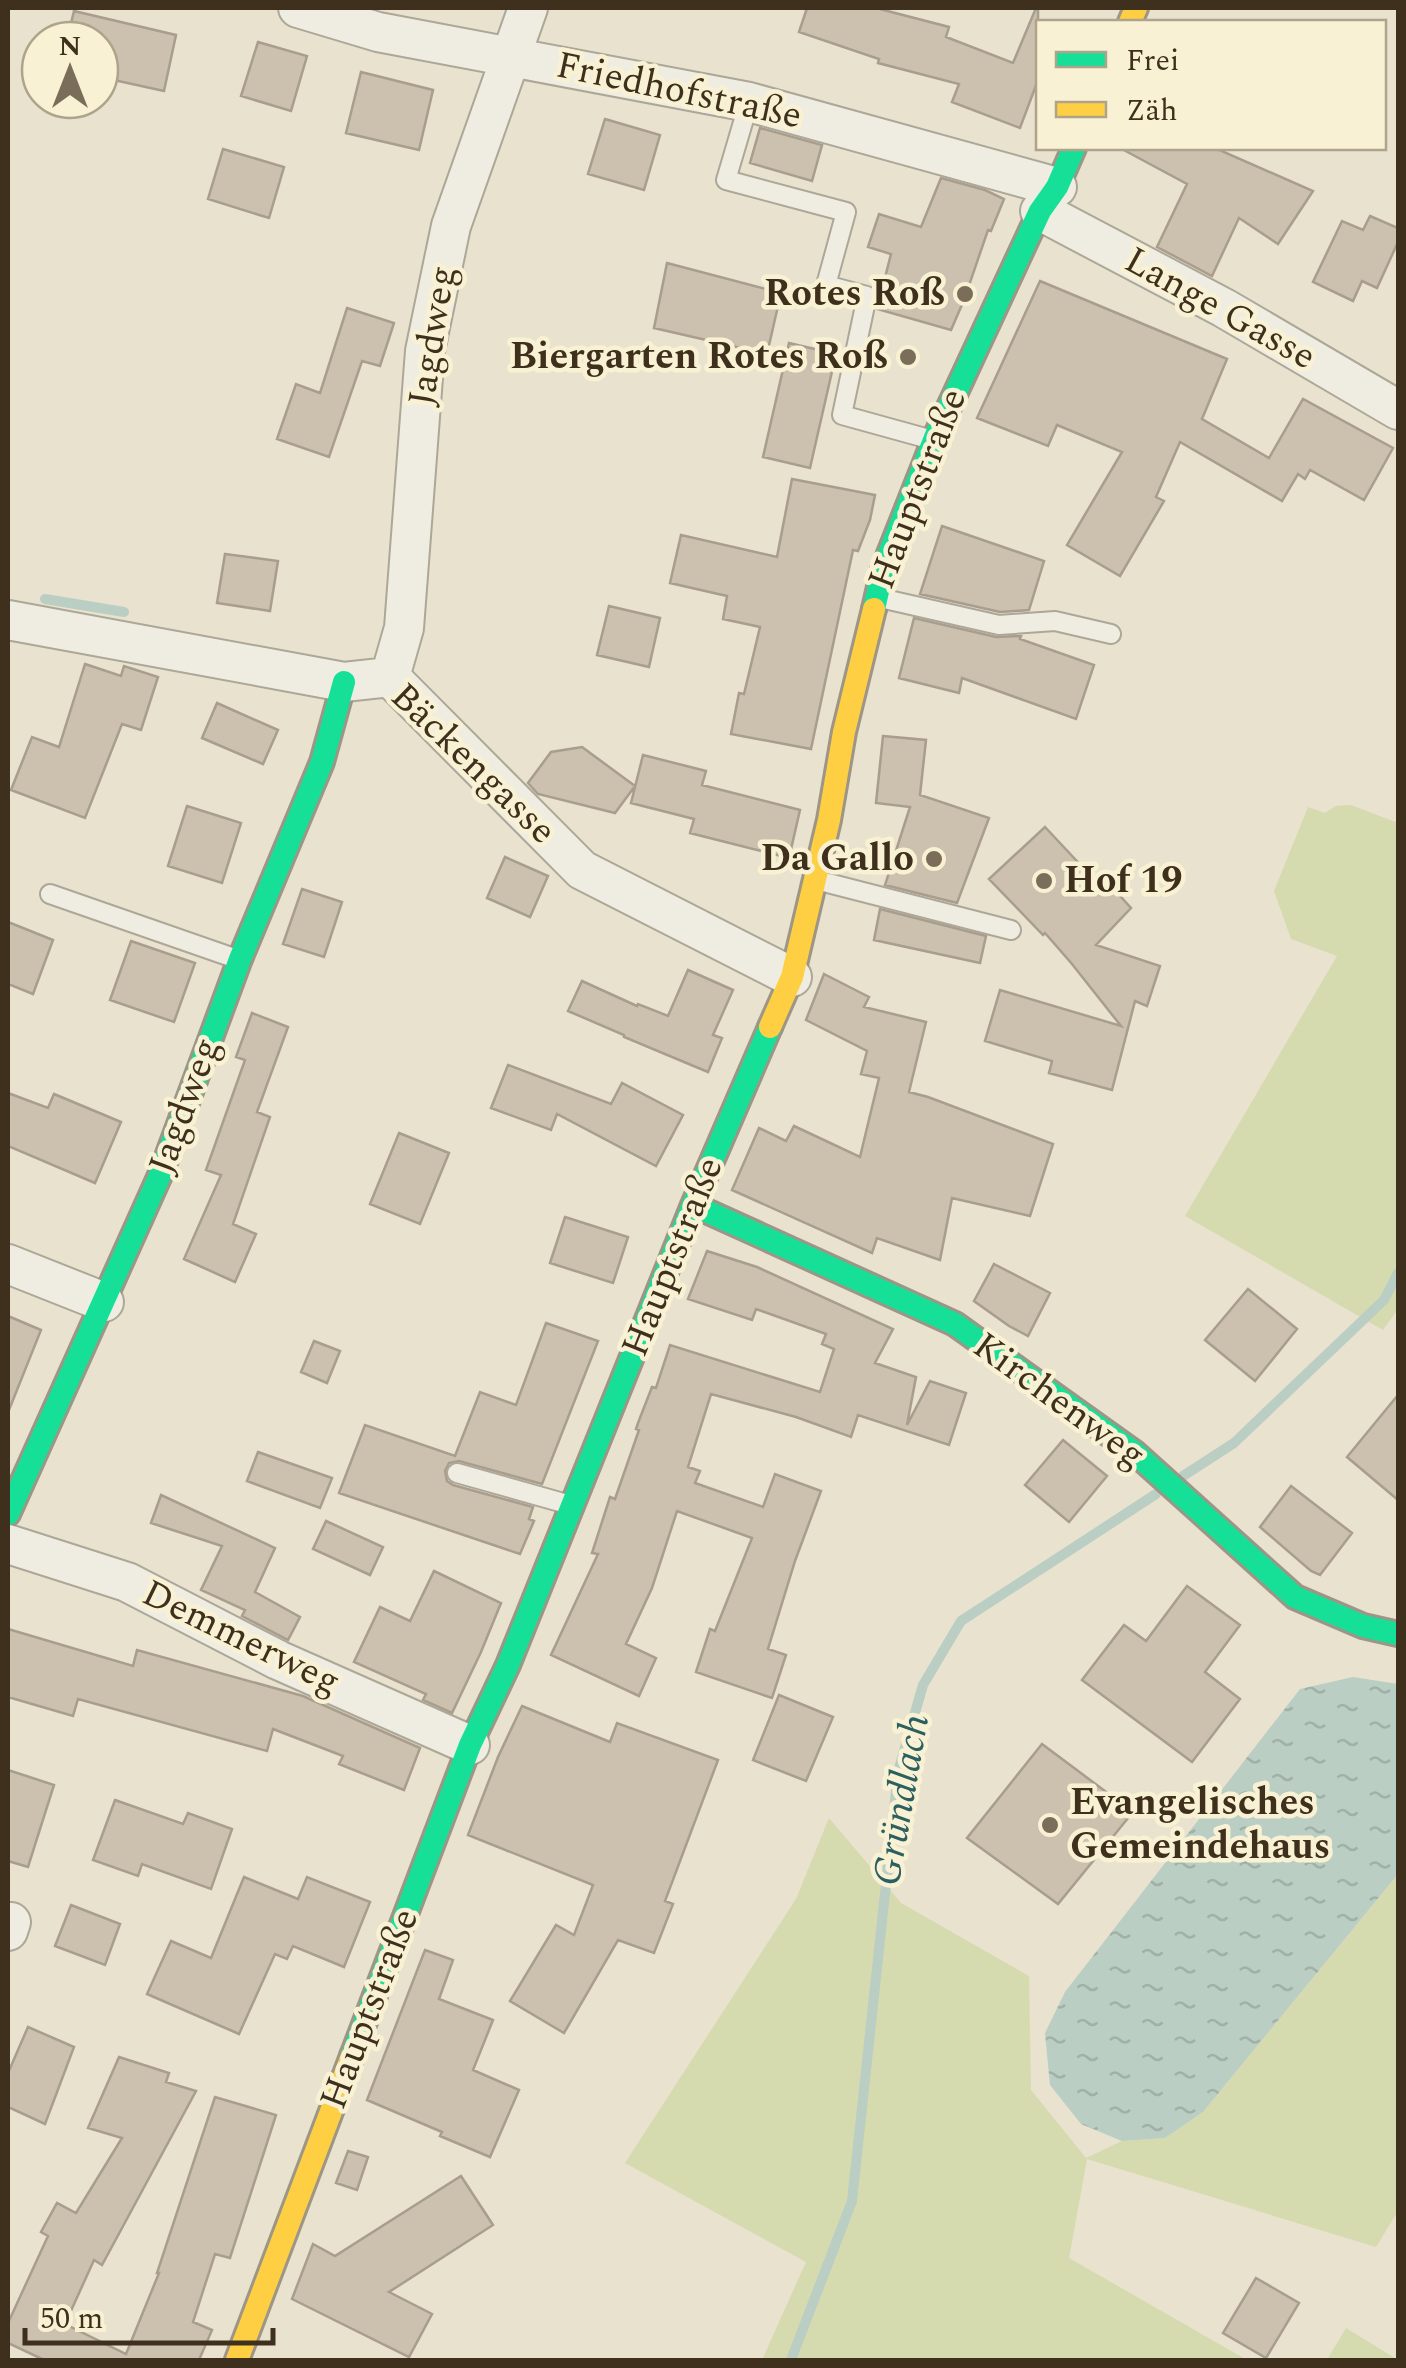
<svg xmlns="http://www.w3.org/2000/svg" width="1406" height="2368" font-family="Spectral,serif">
	<defs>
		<pattern id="water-ripples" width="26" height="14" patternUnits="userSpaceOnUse" patternTransform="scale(2.5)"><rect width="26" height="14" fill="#bacec4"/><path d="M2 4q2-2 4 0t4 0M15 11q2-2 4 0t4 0" fill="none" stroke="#a1b1a8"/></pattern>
	</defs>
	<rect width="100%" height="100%" fill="#e8e2ce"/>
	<path fill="#d6daaf" d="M 1351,805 L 1398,823 L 1398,1309 L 1383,1330 L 1185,1216 L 1337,956 L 1291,939 L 1274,891 L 1308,807 L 1325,813 L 1336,806 Z
		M 829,1818 L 901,1903 L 1029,1976 L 1031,2090 L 1086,2158 L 1122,2141 L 1165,2138 L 1203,2112 L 1398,1874 L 1398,2211 L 1376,2247 L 1087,2159 L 1069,2258 L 1247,2360 L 762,2360 L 806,2262 L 625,2163 L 796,1899 Z
		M 1346,2328 L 1398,2360 L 1327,2360 Z"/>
	<path fill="url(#water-ripples)" d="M 1353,1677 L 1398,1684 L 1398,1874 L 1203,2112 L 1165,2138 L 1122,2141 L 1081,2124 L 1050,2085 L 1045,2033 L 1065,1992 L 1300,1689 Z"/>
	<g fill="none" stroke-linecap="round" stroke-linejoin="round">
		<path stroke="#bacec4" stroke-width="10" d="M 45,599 L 124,612
			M 1183,1476 L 1234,1443 L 1384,1300 L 1398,1273
			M 791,2360 L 852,2201 L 898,1772 L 923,1685 L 961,1621 L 1156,1494"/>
	</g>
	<path fill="#ccc0ae" stroke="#a99d8d" stroke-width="2.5" d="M 807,8 L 876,8 L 949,27 L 946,37 L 1013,63 L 1036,8 L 1038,8 L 1038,80 L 1020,128 L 952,102 L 959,84 L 878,63 L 879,59 L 799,32 Z
		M 74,11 L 176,35 L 164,91 L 100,77 L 100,40 L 67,40 Z
		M 258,42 L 307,56 L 291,111 L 241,96 Z
		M 361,72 L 433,90 L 419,150 L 346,133 Z
		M 605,119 L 660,135 L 644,190 L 588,174 Z
		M 760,128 L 822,145 L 812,181 L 750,163 Z
		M 1120,148 L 1215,148 L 1313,191 L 1278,244 L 1239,218 L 1212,276 L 1157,247 L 1187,184 Z
		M 223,149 L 284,167 L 269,218 L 208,199 Z
		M 941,178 L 985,190 L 1004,199 L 991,231 L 988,230 L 964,300 L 951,330 L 877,309 L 891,254 L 868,247 L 879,214 L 921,227 Z
		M 1370,216 L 1398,228 L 1398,242 L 1377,288 L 1362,281 L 1353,301 L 1313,282 L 1342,221 L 1363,230 Z
		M 667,263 L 781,293 L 767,354 L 654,328 Z
		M 1040,281 L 1227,359 L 1202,419 L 1269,458 L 1303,399 L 1393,448 L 1364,500 L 1310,470 L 1305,479 L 1298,474 L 1282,501 L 1180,442 L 1156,497 L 1164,501 L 1120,576 L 1067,545 L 1122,452 L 1057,425 L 1048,446 L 977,418 Z
		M 347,308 L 394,323 L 380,366 L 362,361 L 329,457 L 277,439 L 296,384 L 320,393 Z
		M 789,343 L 836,354 L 810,468 L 763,457 Z
		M 792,479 L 875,495 L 870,520 L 858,551 L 853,550 L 811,749 L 731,734 L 739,693 L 744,694 L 760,627 L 723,619 L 727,596 L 670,583 L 681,535 L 777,557 Z
		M 942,526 L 1044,561 L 1029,610 L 1000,612 L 920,594 Z
		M 225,554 L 278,561 L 270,611 L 217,603 Z
		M 609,606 L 660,618 L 649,667 L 597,655 Z
		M 914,618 L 996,637 L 1021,636 L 1020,639 L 1094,665 L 1076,719 L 962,678 L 959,693 L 899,678 Z
		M 85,664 L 121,676 L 124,666 L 158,677 L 141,730 L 122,724 L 85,818 L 11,790 L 32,737 L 59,747 Z
		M 217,703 L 278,730 L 263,764 L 202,738 Z
		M 883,736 L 926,740 L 920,795 L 989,818 L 957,903 L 885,885 L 910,807 L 876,803 Z
		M 582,747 L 635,786 L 615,813 L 538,794 L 528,783 L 551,752 Z
		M 643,755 L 706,771 L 702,785 L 800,810 L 789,858 L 690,833 L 694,819 L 631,803 Z
		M 187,806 L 241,823 L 222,883 L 168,866 Z
		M 1045,827 L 1105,891 L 1111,886 L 1131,908 L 1096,945 L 1160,966 L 1147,1006 L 1135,1001 L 1112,1090 L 1049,1073 L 1052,1061 L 985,1041 L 1000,990 L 1121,1026 L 1072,964 L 1045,933 L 1043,935 L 989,879 Z
		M 505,857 L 548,876 L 530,917 L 487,898 Z
		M 302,889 L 342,902 L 324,957 L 283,944 Z
		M 880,909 L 986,936 L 980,963 L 874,940 Z
		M 8,922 L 53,940 L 33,994 L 8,984 Z
		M 131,941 L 195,963 L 174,1022 L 110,1000 Z
		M 688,970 L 733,990 L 713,1035 L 722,1038 L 708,1072 L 624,1037 L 624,1035 L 568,1011 L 582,981 L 637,1006 L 638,1004 L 668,1016 Z
		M 824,974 L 869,997 L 864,1007 L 926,1022 L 909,1092 L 928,1097 L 1053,1144 L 1030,1216 L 952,1198 L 940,1260 L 877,1238 L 872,1253 L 732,1190 L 759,1128 L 786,1141 L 794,1126 L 860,1157 L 879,1078 L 861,1074 L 867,1051 L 806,1020 Z
		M 252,1013 L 288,1027 L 257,1112 L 270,1117 L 233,1224 L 256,1234 L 235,1282 L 184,1259 L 221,1175 L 206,1170 L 245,1060 L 236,1057 Z
		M 508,1065 L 611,1104 L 622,1083 L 683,1115 L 656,1166 L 557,1114 L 551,1130 L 491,1108 Z
		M 8,1093 L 48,1108 L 54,1094 L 121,1122 L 95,1183 L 8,1146 Z
		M 399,1133 L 449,1153 L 420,1224 L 370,1204 Z
		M 565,1217 L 628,1237 L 613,1283 L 550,1263 Z
		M 707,1251 L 757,1267 L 893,1329 L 875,1363 L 916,1377 L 907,1425 L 930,1381 L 966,1393 L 949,1445 L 858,1415 L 851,1437 L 796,1417 L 711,1394 L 688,1467 L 700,1471 L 695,1483 L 763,1507 L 775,1474 L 821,1491 L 795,1561 L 768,1649 L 786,1655 L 772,1698 L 696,1672 L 710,1629 L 715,1631 L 752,1538 L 677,1511 L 652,1588 L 626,1644 L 656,1658 L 639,1696 L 551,1655 L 598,1554 L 592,1553 L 610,1497 L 615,1499 L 639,1430 L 636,1429 L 638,1423 L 652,1387 L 656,1388 L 670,1345 L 820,1392 L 834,1349 L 822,1344 L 826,1334 L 756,1309 L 752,1320 L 688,1299 Z
		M 994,1264 L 1050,1293 L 1028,1336 L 1009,1326 L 974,1301 Z
		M 1248,1289 L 1297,1329 L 1255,1381 L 1205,1340 Z
		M 8,1316 L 41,1330 L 9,1410 L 8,1410 Z
		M 546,1323 L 598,1341 L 542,1484 L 459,1461 L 449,1463 L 445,1471 L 447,1481 L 453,1485 L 533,1507 L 529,1519 L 534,1521 L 520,1554 L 339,1493 L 365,1425 L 455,1456 L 480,1392 L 516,1405 Z
		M 314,1341 L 340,1351 L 327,1383 L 301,1372 Z
		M 1398,1395 L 1398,1500 L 1347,1457 Z
		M 1063,1440 L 1107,1476 L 1069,1522 L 1025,1485 Z
		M 258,1452 L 332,1478 L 320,1508 L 247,1481 Z
		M 1291,1486 L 1352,1533 L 1320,1575 L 1311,1571 L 1260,1527 Z
		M 161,1495 L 275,1548 L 255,1592 L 300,1617 L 288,1640 L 242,1616 L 245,1610 L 201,1590 L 222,1546 L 151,1523 Z
		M 326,1521 L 383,1547 L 370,1575 L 313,1549 Z
		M 434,1571 L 501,1603 L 481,1652 L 452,1713 L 423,1700 L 426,1694 L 354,1662 L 380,1607 L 410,1621 Z
		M 1187,1586 L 1240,1625 L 1205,1672 L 1240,1699 L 1192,1762 L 1082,1680 L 1124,1625 L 1146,1641 Z
		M 8,1629 L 133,1666 L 137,1650 L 303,1696 L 420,1748 L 404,1790 L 339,1764 L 343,1756 L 273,1729 L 267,1751 L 78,1699 L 73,1716 L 8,1697 Z
		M 779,1695 L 833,1717 L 806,1781 L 753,1760 Z
		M 522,1706 L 610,1742 L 617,1723 L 718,1760 L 665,1901 L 673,1904 L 654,1953 L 618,1940 L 564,2033 L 510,2001 L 556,1925 L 574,1935 L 593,1885 L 468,1835 L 498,1757 Z
		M 1042,1744 L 1133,1812 L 1058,1904 L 967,1838 Z
		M 8,1770 L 54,1785 L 28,1867 L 8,1861 Z
		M 115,1800 L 183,1824 L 188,1813 L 232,1829 L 211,1889 L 142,1864 L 138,1876 L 93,1860 Z
		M 244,1877 L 298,1899 L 307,1877 L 370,1902 L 344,1967 L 293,1946 L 287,1959 L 275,1954 L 239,2034 L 147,1994 L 171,1941 L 211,1958 Z
		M 71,1905 L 120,1924 L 105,1965 L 55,1946 Z
		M 425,1950 L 453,1960 L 439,1999 L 493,2020 L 473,2070 L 519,2090 L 490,2157 L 440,2136 L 442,2132 L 367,2100 Z
		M 28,2027 L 74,2047 L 45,2124 L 8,2107 L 8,2073 Z
		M 119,2057 L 169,2073 L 166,2082 L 196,2091 L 102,2265 L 94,2260 L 65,2324 L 126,2354 L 159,2273 L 157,2273 L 215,2097 L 276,2115 L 230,2258 L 215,2254 L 193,2322 L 212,2330 L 199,2360 L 44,2360 L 8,2343 L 8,2323 L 48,2236 L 41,2232 L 57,2203 L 76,2213 L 122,2138 L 88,2128 Z
		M 348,2151 L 368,2157 L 357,2190 L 336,2183 Z
		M 461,2176 L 493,2225 L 389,2292 L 432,2314 L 409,2357 L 292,2299 L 313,2244 L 335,2256 Z
		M 1256,2278 L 1299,2303 L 1266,2358 L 1223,2333 Z"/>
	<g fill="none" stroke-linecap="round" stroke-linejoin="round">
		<defs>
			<path id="lane" d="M 749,102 L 726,180 L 846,212 L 826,285 L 867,296 L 842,415 L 929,439
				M 880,598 L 999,625 L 1055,621 L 1111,634
				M 820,881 L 1011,930
				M 50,894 L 234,958
				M 457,1473 L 567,1504"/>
			<path id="street" d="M 298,8 L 378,32 L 749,102 L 1057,187
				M 1040,211 L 1224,308 L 1398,410
				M 8,620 L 344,682 L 390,677 L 582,870 L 792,977
				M 390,677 L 404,628 L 425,351 L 451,226 L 528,8
				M 8,1264 L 104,1302
				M 8,1544 L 127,1582 L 278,1660 L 470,1745
				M 8,1931 L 11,1922"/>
			<path id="fast" d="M 874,609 L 883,569 L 936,435 L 1040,211 L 1057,187 L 1074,148
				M 693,1205 L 955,1324 L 1135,1453 L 1295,1597 L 1363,1626 L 1398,1634
				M 8,1514 L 161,1173 L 240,959 L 322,762 L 344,682
				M 352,2056 L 470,1745 L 508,1665 L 693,1205 L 770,1027"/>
			<path id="slow" d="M 1130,22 L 1136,8
				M 770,1027 L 792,977 L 829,820 L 844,732 L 874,609
				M 237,2360 L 352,2056"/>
		</defs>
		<use href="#lane" stroke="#ada797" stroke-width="22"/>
		<use href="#street" stroke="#ada797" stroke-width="42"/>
		<use href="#fast" stroke="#9d9686" stroke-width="28"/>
		<use href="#slow" stroke="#9d9686" stroke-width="28"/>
		<use href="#lane" stroke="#efece1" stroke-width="18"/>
		<use href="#street" stroke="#efece1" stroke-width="38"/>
		<use href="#fast" stroke="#16e098" stroke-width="22"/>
		<use href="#slow" stroke="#ffcf43" stroke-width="22"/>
	</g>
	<g fill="#7a6e5b" stroke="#f9f1d4" stroke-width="4">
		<circle cx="965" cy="294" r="10"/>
		<circle cx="908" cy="357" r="10"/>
		<circle cx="934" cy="859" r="10"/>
		<circle cx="1044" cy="881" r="10"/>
		<circle cx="1050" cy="1825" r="10"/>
	</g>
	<g text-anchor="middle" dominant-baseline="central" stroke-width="9" stroke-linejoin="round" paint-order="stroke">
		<g font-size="38" fill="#3e301d" stroke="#f9f1d4">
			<text transform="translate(679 91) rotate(12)">Friedhofstraße</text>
			<text transform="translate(1220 309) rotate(29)">Lange Gasse</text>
			<text transform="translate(433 336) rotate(-81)">Jagdweg</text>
			<text transform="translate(918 489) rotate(-69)">Hauptstraße</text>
			<text transform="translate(473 764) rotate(44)">Bäckengasse</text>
			<text transform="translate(185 1106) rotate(-70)">Jagdweg</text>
			<text transform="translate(673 1257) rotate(-68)">Hauptstraße</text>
			<text transform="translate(1059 1401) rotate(36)">Kirchenweg</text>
			<text transform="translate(241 1638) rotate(26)">Demmerweg</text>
			<text transform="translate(370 2009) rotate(-69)">Hauptstraße</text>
		</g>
		<g font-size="38" font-weight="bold" fill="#3e301d" stroke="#f9f1d4" text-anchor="end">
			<text x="945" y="294">Rotes Roß</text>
			<text x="888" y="357">Biergarten Rotes Roß</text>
			<text x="914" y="859">Da Gallo</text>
			<text x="1064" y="881" text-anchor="start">Hof 19</text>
			<text x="1070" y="1803" text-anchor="start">Evangelisches<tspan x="1070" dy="44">Gemeindehaus</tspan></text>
		</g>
		<g font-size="40" font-style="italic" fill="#2b5f60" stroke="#f9f1d4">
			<text transform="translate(902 1800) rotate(-80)">Gründlach</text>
		</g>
	</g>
	<rect width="1406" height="2368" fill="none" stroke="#3e301d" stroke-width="20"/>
	<rect x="1036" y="20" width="350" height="130" fill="#f9f1d4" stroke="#aea48b" stroke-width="2.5"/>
	<rect x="1056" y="52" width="50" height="15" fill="#16e098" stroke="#aea48b" stroke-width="2.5"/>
	<text x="1126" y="70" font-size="30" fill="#3e301d">Frei</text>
	<rect x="1056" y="102" width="50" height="15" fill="#ffcf43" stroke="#aea48b" stroke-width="2.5"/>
	<text x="1126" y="120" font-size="30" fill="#3e301d">Zäh</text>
	<g transform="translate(70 70)"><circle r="48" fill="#f9f1d4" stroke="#aea48b" stroke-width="2.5"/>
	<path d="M0-8L18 38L0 25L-18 38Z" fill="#7a6e5b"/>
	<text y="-15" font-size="28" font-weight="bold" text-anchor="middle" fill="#3e301d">N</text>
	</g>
	<path d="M25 2328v15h248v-15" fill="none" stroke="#3e301d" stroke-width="5"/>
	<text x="40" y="2328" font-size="30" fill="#3e301d" stroke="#f9f1d4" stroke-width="8" paint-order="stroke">50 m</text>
</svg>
